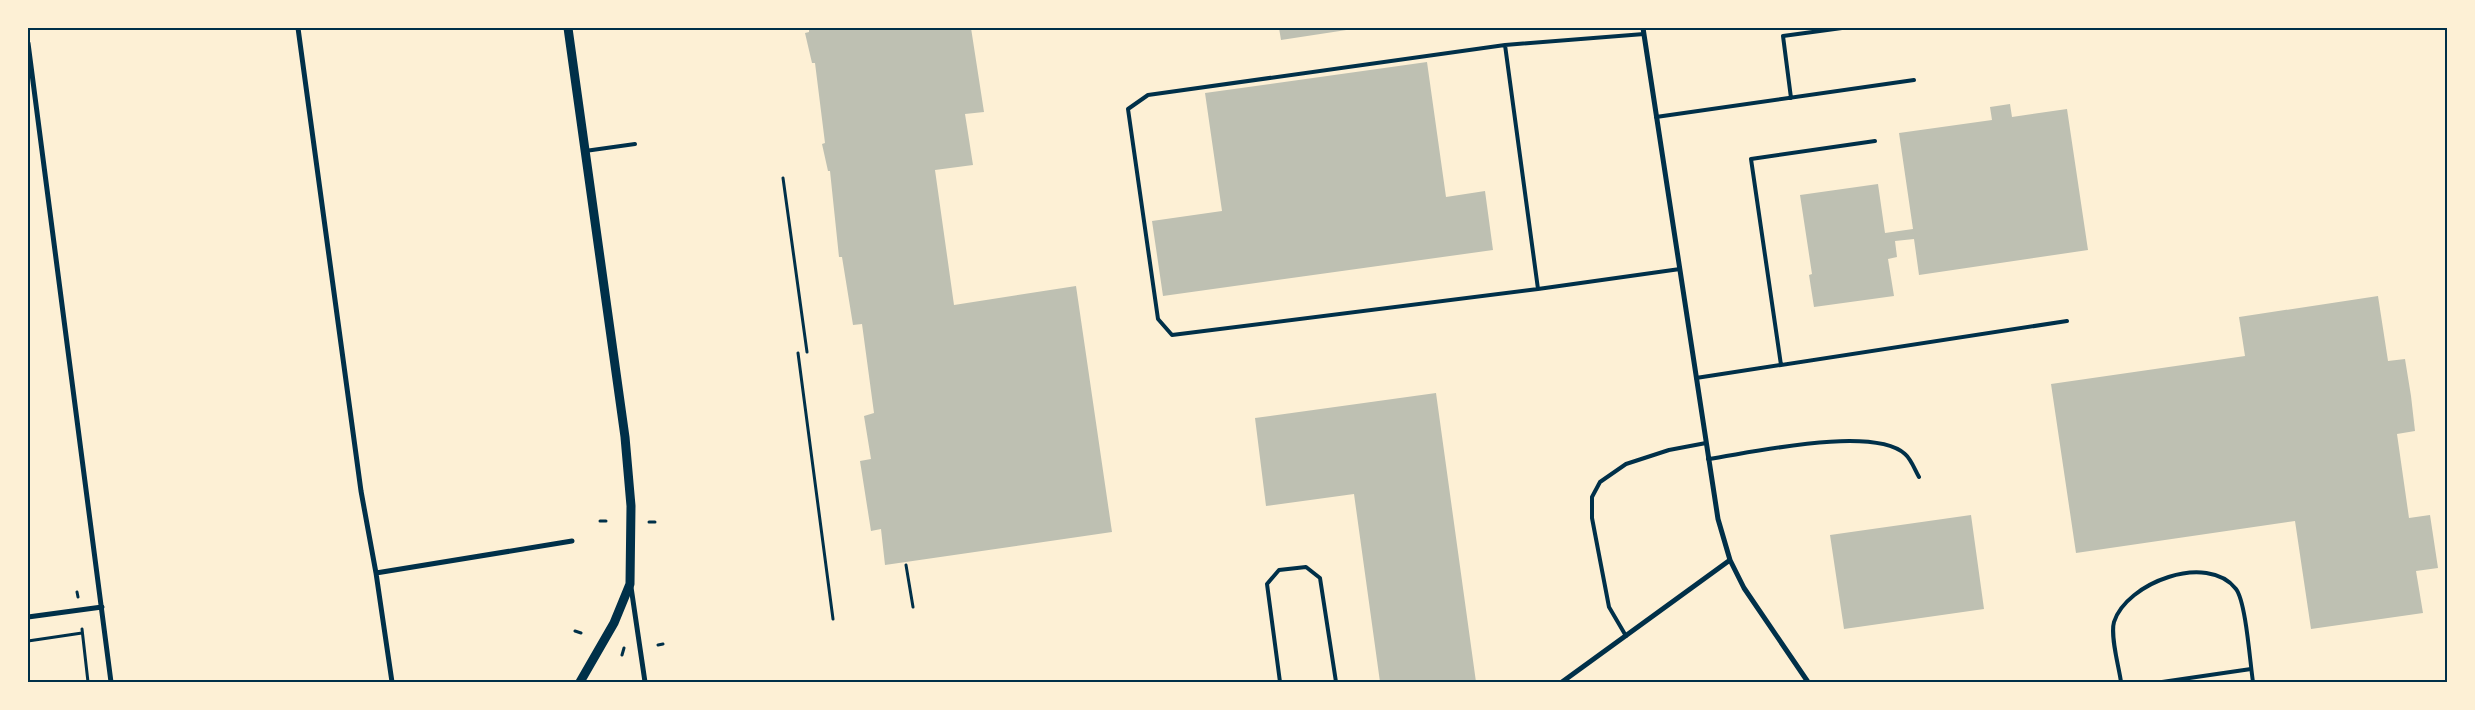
<svg xmlns="http://www.w3.org/2000/svg" width="2475" height="710" font-family="'Work Sans',sans-serif">
	<rect width="100%" height="100%" fill="#fdf0d5"/>
	<path fill="#bec0b2" d="M 809,28 L 971,28 L 984,112 L 965,114 L 973,165 L 935,170 L 954,305 L 1076,286 L 1112,532 L 885,565 L 881,529 L 871,531 L 860,461 L 871,459 L 864,416 L 874,413 L 862,324 L 853,325 L 842,257 L 839,257 L 830,171 L 828,171 L 822,144 L 825,143 L 815,63 L 812,63 L 805,33 L 809,32 Z
		M 1279,28 L 1353,28 L 1353,29 L 1281,40 Z
		M 1427,62 L 1446,197 L 1485,191 L 1493,250 L 1163,296 L 1152,221 L 1222,211 L 1205,93 Z
		M 2010,104 L 2012,117 L 2067,109 L 2088,250 L 1919,275 L 1914,239 L 1895,241 L 1897,257 L 1888,259 L 1894,296 L 1814,307 L 1809,275 L 1812,274 L 1800,195 L 1878,184 L 1885,233 L 1913,229 L 1899,133 L 1992,120 L 1990,107 Z
		M 2378,296 L 2388,361 L 2405,359 L 2411,396 L 2415,431 L 2397,434 L 2409,518 L 2430,515 L 2438,568 L 2416,571 L 2423,613 L 2311,629 L 2295,521 L 2076,553 L 2051,384 L 2245,356 L 2239,317 Z
		M 1436,393 L 1476,682 L 1380,682 L 1354,494 L 1266,506 L 1255,418 Z
		M 1971,515 L 1984,609 L 1844,629 L 1830,535 Z"/>
	<g fill="none" stroke-linecap="round" stroke-linejoin="round">
		<path stroke="#003049" stroke-width="3" d="M 783,178 L 807,352
			M 798,353 L 833,619
			M 600,521 L 606,521
			M 649,522 L 655,522
			M 906,565 L 913,607
			M 77,592 L 78,597
			M 82,629 L 88,682
			M 575,631 L 581,633
			M 28,641 L 82,633
			M 658,645 L 663,644
			M 622,655 L 624,648"/>
		<path stroke="#003049" stroke-width="4" d="M 1644,34 L 1505,45 L 1538,289 L 1680,269
			M 1505,45 L 1148,95 L 1128,109 L 1158,319 L 1172,335 L 1538,289
			M 1791,98 L 1783,36 L 1842,28
			M 1656,117 L 1914,80
			M 585,151 L 635,144
			M 1781,365 L 1751,159 L 1875,141
			M 1696,378 L 2067,321
			M 1708,459 C 1751,453 1872,425 1905,454 C 1911,459 1915,470 1919,477
			M 1626,636 L 1609,607 L 1592,518 L 1592,497 L 1600,482 L 1626,464 L 1669,450 L 1706,443
			M 1280,682 L 1267,584 L 1279,570 L 1306,567 L 1320,578 L 1336,682
			M 2121,682 C 2119,667 2110,636 2114,622 C 2126,583 2207,552 2236,589 C 2246,602 2250,663 2253,682
			M 2162,682 L 2251,669"/>
		<path stroke="#003049" stroke-width="5" d="M 298,28 L 361,491 L 376,573 L 392,682
			M 1643,28 L 1718,519 L 1730,560 L 1744,588 L 1808,682
			M 28,43 L 111,682
			M 376,573 L 572,541
			M 631,587 L 645,682
			M 28,617 L 102,607
			M 1562,682 L 1730,560"/>
		<path stroke="#003049" stroke-width="9" d="M 568,28 L 625,437 L 631,506 L 630,584 L 614,623 L 580,682"/>
	</g>
	<rect width="2475" height="710" fill="none" stroke="#fdf0d5" stroke-width="58"/>
	<rect x="29" y="29" width="2417" height="652" fill="none" stroke="#003049" stroke-width="2"/>
</svg>
